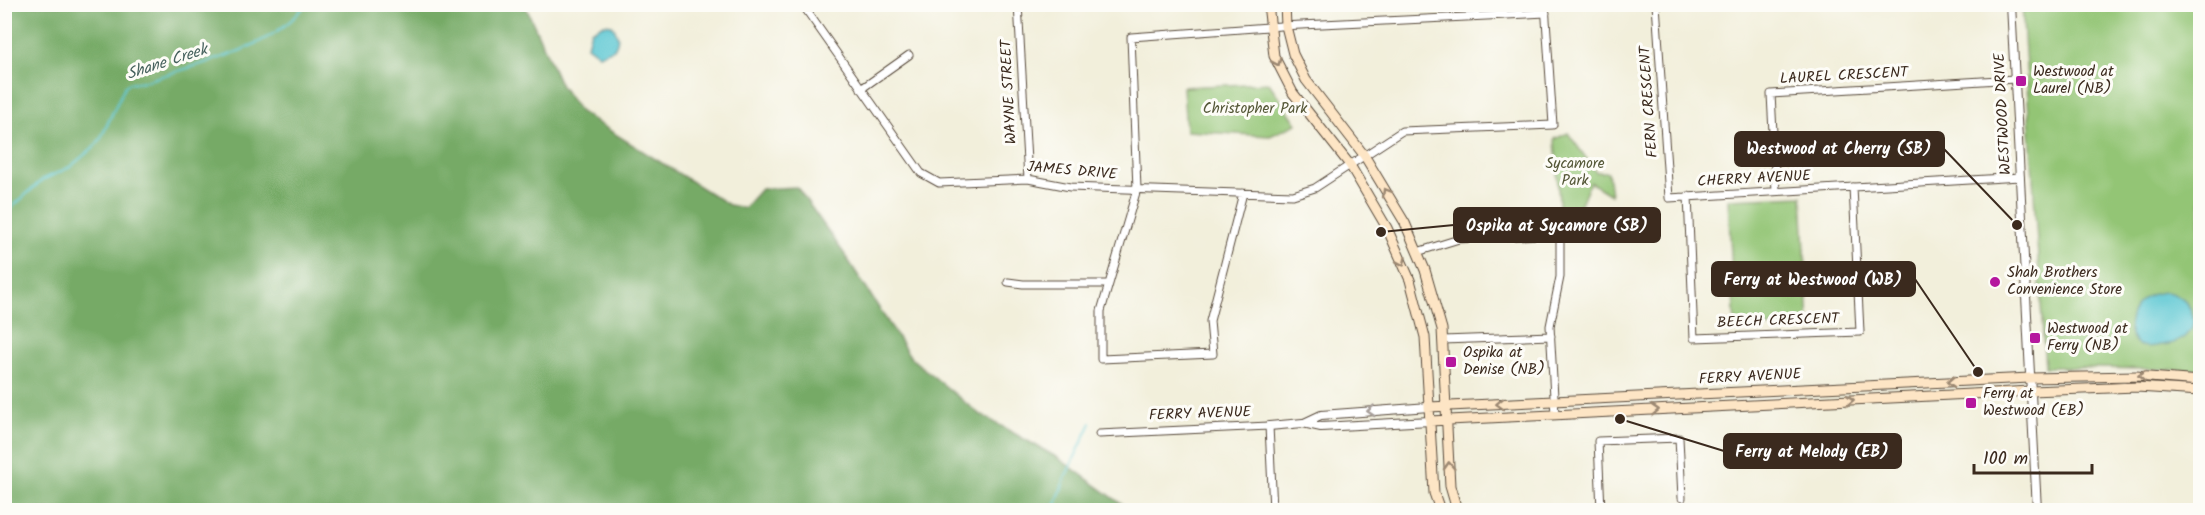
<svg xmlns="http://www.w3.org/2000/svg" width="2205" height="515" font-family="Kalam,sans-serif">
	<rect width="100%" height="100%" fill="#fdfcf7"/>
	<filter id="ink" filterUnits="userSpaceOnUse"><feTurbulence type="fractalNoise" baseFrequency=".0167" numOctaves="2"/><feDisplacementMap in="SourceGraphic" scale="12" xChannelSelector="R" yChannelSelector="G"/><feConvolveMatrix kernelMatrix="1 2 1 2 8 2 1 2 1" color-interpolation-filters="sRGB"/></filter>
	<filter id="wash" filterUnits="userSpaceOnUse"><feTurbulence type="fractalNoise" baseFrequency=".008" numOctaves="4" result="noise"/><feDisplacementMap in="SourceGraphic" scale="24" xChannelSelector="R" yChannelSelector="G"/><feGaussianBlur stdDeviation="1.35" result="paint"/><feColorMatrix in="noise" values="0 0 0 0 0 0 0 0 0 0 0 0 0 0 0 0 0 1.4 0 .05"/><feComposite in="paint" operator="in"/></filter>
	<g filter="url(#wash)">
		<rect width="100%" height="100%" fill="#f2efdb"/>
		<path fill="#93c575" stroke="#67784a" stroke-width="1.5" d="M 2022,5 L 2200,5 L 2200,370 L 2045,367 Z
			M 1269,83 L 1297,124 L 1270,136 L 1186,131 L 1183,87 Z
			M 1568,133 L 1596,172 L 1608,172 L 1611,195 L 1590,182 L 1572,225 L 1560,218 L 1555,139 Z
			M 1802,196 L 1809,325 L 1735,329 L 1728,199 Z"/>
		<path fill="#76aa66" stroke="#586a42" stroke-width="1.5" d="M 4,5 L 525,5 L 561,86 L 580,112 L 729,205 L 744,208 L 761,189 L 797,187 L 843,252 L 911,358 L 978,413 L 1058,458 L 1130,510 L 5,510 Z"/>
		<path fill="#5bc7d3" stroke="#4b7878" stroke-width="1.5" d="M 604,24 L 612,25 C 618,34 620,39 614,49 L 599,55 L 587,46 L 591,31 Z
			M 2165,292 C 2187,294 2205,321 2184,338 C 2177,343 2169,344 2161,345 C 2153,347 2146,348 2138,345 C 2123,332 2130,308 2145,298 C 2151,293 2158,293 2165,292 Z"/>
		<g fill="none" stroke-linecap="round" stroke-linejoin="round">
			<path stroke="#5bc7d3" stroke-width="2" d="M 4,212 L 9,210 L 42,180 L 70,167 L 95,146 L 101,138 L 125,86 L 130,83 L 146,81 C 199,63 270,52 306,4
				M 1054,510 L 1065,478 L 1091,423"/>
		</g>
	</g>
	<g filter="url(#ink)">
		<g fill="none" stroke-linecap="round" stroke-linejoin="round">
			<defs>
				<path id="minor" d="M 802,4 L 921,173 L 939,183 L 1028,179 L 1070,187 L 1293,195 L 1315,188 L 1402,131 L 1553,125 L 1545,4
					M 1018,4 L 1028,179
					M 1656,4 L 1669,198 L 2020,177
					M 861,89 L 909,55
					M 1776,191 L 1771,94 L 2015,79
					M 1243,193 L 1210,321 L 1213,354 L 1101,359 L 1101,311 L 1137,189 L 1131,37 L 1281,26 L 1546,13
					M 1688,196 L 1694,338 L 1860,332 L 1853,187
					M 1417,252 L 1459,239 L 1560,234 L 1560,277 L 1550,326 L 1555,415
					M 1008,282 L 1023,284 L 1108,284
					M 1443,340 L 1551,336
					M 1099,434 L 1269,426 L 1273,510
					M 1601,510 L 1598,441 L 1679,438 L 1682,498"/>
				<path id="tertiary" d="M 2011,4 L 2037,510
					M 1304,423 L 1321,415 L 1429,407
					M 1269,426 L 1303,423 L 1321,427 L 1430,421"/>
				<path id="secondary" d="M 1268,4 L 1274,56 L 1293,93 L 1350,165 L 1387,228 L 1410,280 L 1425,337 L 1434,493 L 1440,510
					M 1285,4 L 1286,26 L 1293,54 L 1306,80 L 1364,155 L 1405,223 L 1425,270 L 1442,329 L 1450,486 L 1457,510
					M 1429,407 L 2030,378 L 2136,376 L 2200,381
					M 1430,421 L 2031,391 L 2137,387 L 2200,391"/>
			</defs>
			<use href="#minor" stroke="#56483a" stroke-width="9"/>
			<use href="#tertiary" stroke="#56483a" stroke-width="10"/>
			<use href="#secondary" stroke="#56483a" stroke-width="11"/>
			<use href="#minor" stroke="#fff" stroke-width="7"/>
			<use href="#tertiary" stroke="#fff" stroke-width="8"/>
			<use href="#secondary" stroke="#fde5c5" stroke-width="9"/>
		</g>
		<defs><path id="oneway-chevron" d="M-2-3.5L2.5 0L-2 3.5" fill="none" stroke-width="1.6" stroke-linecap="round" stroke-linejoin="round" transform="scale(1.5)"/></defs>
		<g stroke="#9c8872">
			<use href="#oneway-chevron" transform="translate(1277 62) rotate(66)"/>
			<use href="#oneway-chevron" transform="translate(1386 192) rotate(-121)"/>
			<use href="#oneway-chevron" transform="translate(1402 262) rotate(66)"/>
			<use href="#oneway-chevron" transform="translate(2142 376) rotate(-177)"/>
			<use href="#oneway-chevron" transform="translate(1951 382) rotate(177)"/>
			<use href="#oneway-chevron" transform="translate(1850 400) rotate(-3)"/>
			<use href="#oneway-chevron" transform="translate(1500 404) rotate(178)"/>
			<use href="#oneway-chevron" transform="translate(1655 410) rotate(-3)"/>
			<use href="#oneway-chevron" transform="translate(1449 466) rotate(-93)"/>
		</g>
		<use stroke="#a79f9a" href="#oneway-chevron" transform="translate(1371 411) rotate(176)"/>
	</g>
	<g fill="#b5179e" stroke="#fdfcf7" stroke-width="2">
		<rect x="2015" y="75" width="12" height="12" rx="3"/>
		<circle cx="1995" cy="282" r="6"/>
		<rect x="2029" y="332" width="12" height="12" rx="3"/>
		<rect x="1445" y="356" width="12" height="12" rx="3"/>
		<rect x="1965" y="397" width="12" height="12" rx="3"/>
	</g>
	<g text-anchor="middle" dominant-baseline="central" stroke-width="6" stroke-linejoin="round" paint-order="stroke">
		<g font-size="15" fill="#3b2a1e" stroke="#fdfcf7" text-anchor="start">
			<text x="2033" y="72">Westwood at<tspan x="2033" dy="17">Laurel (NB)</tspan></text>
			<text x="2007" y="273">Shah Brothers<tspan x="2007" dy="17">Convenience Store</tspan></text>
			<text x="2047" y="329">Westwood at<tspan x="2047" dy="17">Ferry (NB)</tspan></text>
			<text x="1463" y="353">Ospika at<tspan x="1463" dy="17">Denise (NB)</tspan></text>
			<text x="1983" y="394">Ferry at<tspan x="1983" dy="17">Westwood (EB)</tspan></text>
		</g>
		<g font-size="15" fill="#3b2a1e" stroke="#fdfcf7">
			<text transform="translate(1844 76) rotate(-3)">LAUREL CRESCENT</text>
			<text transform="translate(1009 92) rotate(-93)">WAYNE STREET</text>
			<text transform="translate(1649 102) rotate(-94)">FERN CRESCENT</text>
			<text transform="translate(2003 114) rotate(-93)">WESTWOOD DRIVE</text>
			<text transform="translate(1072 171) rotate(5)">JAMES DRIVE</text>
			<text transform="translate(1754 179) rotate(-3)">CHERRY AVENUE</text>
			<text transform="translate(1778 321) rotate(-2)">BEECH CRESCENT</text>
			<text transform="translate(1750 377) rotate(-3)">FERRY AVENUE</text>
			<text transform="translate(1200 414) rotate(-2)">FERRY AVENUE</text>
		</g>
		<g font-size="15" fill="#555838" stroke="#fdfcf7">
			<text x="1255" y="109">Christopher Park</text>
			<text x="1575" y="164">Sycamore<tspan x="1575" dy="17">Park</tspan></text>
		</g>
		<g font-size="16" font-style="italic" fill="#46615d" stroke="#fdfcf7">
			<text transform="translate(167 62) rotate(-18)">Shane Creek</text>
		</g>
	</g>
	<path fill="none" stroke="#3b2a1e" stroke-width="2" d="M2017 225L1944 149M1381 232L1454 225M1978 372L1915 279M1620 419L1724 451"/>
	<g fill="#3b2a1e" stroke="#fdfcf7" stroke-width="2">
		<circle cx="2017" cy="225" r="6"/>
		<circle cx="1381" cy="232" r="6"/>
		<circle cx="1978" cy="372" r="6"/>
		<circle cx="1620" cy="419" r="6"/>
	</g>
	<g fill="#3b2a1e" stroke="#3b2a1e" stroke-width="2">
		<rect x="1735" y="132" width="209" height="34" rx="6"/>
		<rect x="1454" y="208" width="206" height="34" rx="6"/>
		<rect x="1712" y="262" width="203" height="34" rx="6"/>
		<rect x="1724" y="434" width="177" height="34" rx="6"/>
	</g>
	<g font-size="16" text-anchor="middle" font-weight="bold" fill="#fff">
		<text x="1839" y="154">Westwood at Cherry (SB)</text>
		<text x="1557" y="231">Ospika at Sycamore (SB)</text>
		<text x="1813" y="285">Ferry at Westwood (WB)</text>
		<text x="1812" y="457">Ferry at Melody (EB)</text>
	</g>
	<rect width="2205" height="515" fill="none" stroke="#fdfcf7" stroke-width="24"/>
	<path d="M1974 464v9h118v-9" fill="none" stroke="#3b2a1e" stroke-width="3"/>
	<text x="1983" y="464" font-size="18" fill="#3b2a1e" stroke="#fdfcf7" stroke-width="4.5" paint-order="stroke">100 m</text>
</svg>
